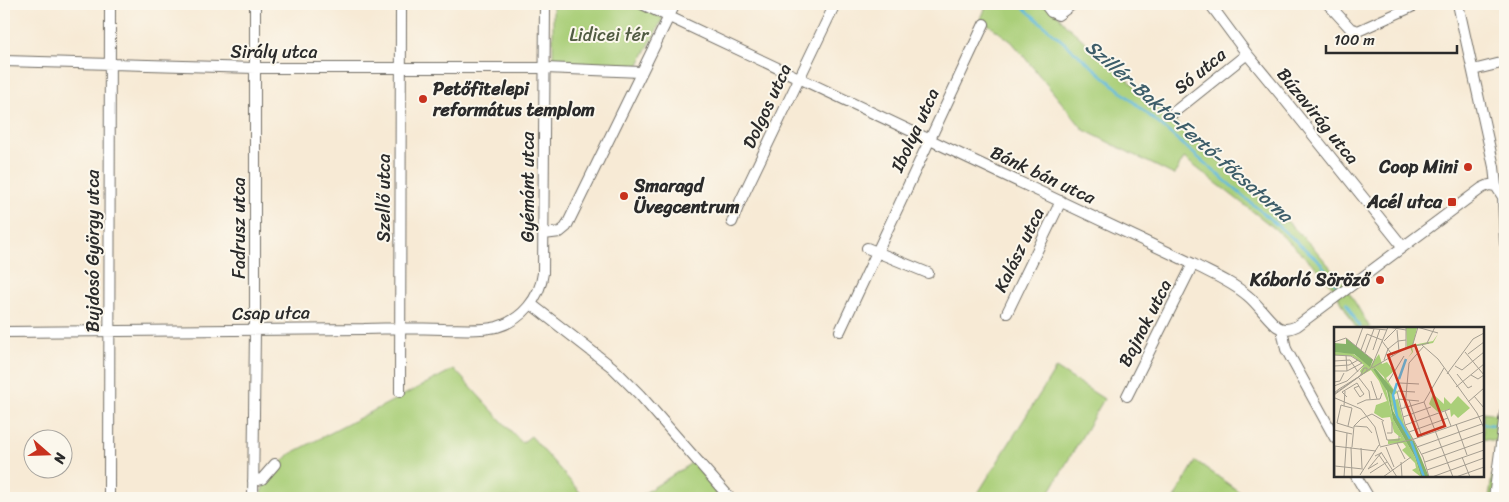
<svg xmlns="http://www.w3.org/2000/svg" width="1509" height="502" font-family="Sriracha,sans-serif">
	<rect width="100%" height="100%" fill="#fbf7ec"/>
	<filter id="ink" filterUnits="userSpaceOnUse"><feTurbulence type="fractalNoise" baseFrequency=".02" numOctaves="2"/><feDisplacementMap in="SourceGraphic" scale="10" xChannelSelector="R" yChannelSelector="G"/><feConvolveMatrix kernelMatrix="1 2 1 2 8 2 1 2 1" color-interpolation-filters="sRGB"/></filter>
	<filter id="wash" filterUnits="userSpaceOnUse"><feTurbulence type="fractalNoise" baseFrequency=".0096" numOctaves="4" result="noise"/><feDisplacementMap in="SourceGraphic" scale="20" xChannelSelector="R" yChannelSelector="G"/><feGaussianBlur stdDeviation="1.12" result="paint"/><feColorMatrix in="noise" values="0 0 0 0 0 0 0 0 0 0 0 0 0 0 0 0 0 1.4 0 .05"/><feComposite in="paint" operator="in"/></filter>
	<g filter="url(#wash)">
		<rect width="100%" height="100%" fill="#f7ead5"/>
		<path fill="#aacf79" stroke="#6a7d52" d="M 553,4 L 630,4 L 663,18 L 637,68 L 553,63 Z
			M 987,4 L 1049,4 L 1065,24 L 1291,225 L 1313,247 L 1343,282 L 1370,328 L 1356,328 L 1334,289 L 1321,272 L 1274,228 L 1184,158 L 1174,175 L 1084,130 L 1012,42 L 981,19 Z
			M 1056,368 L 1104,399 L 1046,498 L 975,498 Z
			M 454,369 L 522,443 L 531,436 L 585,498 L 259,498 L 266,480 L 290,454 Z
			M 1483,412 L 1505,415 L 1505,498 L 1489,498 L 1497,441 L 1483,439 Z
			M 1196,461 L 1248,498 L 1174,498 Z
			M 693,462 L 717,494 L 710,498 L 637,498 Z"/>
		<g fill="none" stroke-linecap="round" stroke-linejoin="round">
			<path stroke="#5fb9dd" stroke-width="2.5" d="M 1019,4 L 1319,261 L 1336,284
				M 1346,303 L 1360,328
				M 1483,424 L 1494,425"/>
		</g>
	</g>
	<g filter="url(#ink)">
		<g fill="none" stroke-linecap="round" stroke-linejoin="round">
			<defs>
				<path id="minor" d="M 642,4 L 1193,264 C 1212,274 1232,282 1248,296 C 1257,303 1271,323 1278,327 C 1285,331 1291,329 1297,326 L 1482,188 L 1489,185 L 1496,186
					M 1045,4 L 1051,12 L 1058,15 L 1073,4
					M 1210,4 L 1247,54 L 1285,100 L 1403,247
					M 1328,4 L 1350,28 L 1358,31 L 1418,4
					M 1458,4 L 1494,167 L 1496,186 L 1503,197 L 1505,243
					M 4,61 L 255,68 L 545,68 L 641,72
					M 1473,70 L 1505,62
					M 1173,113 L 1247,54
					M 732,222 L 740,202 L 835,4
					M 544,234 L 560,232 L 566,227 L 675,4
					M 867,248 L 928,273
					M 531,304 L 612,367 L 640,395 L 730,498
					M 1007,313 L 1061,201
					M 1282,329 L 1286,349 L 1335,438
					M 840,331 L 984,24
					M 4,332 C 124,331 244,330 364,329 C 391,328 417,328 444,329 C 461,329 480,331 497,327 C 522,320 540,298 543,273 L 545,4
					M 400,392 L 401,4
					M 1127,396 L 1193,264
					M 1356,476 L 1369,498
					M 253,481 L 262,479 L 275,464
					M 109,498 L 110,4
					M 253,498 L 255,330 L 255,4
					M 1494,498 L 1505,413"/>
			</defs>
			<use href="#minor" stroke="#726e66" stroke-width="12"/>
			<use href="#minor" stroke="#fff" stroke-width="10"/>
		</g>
	</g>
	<g fill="#c8321e" stroke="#fbf7ec" stroke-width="2">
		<circle cx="423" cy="99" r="5"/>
		<circle cx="1468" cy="167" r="5"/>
		<circle cx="624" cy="196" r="5"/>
		<rect x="1447" y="197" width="10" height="10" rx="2.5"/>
		<circle cx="1380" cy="280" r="5"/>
	</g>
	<g text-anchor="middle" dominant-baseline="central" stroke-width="4" stroke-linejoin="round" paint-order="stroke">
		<g font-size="18" fill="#515c42" stroke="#fbf7ec">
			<text x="609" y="35">Lidicei tér</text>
		</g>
		<g font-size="18" fill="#2b2b2b" stroke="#fbf7ec">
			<text x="274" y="52">Sirály utca</text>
			<text transform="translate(1200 71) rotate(-39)">Só utca</text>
			<text transform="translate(767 106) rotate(-65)">Dolgos utca</text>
			<text transform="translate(1318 116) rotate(51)">Búzavirág utca</text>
			<text transform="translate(915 130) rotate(-65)">Ibolya utca</text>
			<text transform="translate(1043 175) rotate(25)">Bánk bán utca</text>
			<text transform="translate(528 187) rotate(-90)">Gyémánt utca</text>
			<text transform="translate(384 198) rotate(-90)">Szellő utca</text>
			<text transform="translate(239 228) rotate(-90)">Fadrusz utca</text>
			<text transform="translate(1019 250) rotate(-64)">Kalász utca</text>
			<text transform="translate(93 251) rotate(-90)">Bujdosó György utca</text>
			<text transform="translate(271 313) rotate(-1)">Csap utca</text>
			<text transform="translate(1145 323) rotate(-63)">Bajnok utca</text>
		</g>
		<g font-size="18" font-weight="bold" fill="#2b2b2b" stroke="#fbf7ec" text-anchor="end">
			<text x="433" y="89" text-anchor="start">Petőfitelepi<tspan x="433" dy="21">református templom</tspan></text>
			<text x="1458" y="167">Coop Mini</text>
			<text x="634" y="186" text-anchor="start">Smaragd<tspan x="634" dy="21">Üvegcentrum</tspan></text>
			<text x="1442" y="202">Acél utca</text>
			<text x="1370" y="280">Kóborló Söröző</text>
		</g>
		<g font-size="19" font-style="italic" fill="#3d5d69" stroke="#fbf7ec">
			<text transform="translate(1189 131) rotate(41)">Szillér-Baktó-Fertő-főcsatorna</text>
		</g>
	</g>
	<g transform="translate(1334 327)">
		<rect width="150" height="150" fill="#f7ead5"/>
		<path d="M 72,0 L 83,1 L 79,18 L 99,14 L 104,7 L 99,16 L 78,20 L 79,25 L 72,33 L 62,62 L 63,66 L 59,68 L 60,73 L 64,72 L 70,97 L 79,112 L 76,112 L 60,85 L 50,50 L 41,41 L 39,42 L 51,58 L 59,92 L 81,130 L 87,150 L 78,143 L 82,141 L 81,136 L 68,123 L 72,120 L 69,116 L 54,117 L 54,113 L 67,111 L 60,105 L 56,90 L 48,91 L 40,86 L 42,78 L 53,74 L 45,54 L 37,43 L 28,48 L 26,44 L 30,38 L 18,29 L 0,28 L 0,25 L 18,26 L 36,39 L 45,27 L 48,37 L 53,35 L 60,44 L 52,51 L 60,63 L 71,35 L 78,25 L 76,20 L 73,21 ZM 99,67 L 110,77 L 110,70 L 117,77 L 124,69 L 136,81 L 124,91 L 120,87 L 117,90 L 116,82 L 104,85 L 95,77 Z" fill="#aacf79"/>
		<path d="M 12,11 L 39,33 L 36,40 L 20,27 L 0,25 L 0,16 L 12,17 ZM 41,41 L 60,64 L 58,68 L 55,64 L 59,84 L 76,112 L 80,114 L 95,150 L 87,150 L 81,130 L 59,92 L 53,64 L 39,42 Z" fill="#87b269"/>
		<path fill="none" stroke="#5fb9dd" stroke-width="2.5" d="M 65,52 L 72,32M 63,56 L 59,68 L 63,89 L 76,112M 77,114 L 90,150"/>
		<path fill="none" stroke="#a59e91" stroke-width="1" d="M 23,0 L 53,3M 54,0 L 72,3M 72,0 L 72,21M 83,0 L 104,6M 63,3 L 65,24M 48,14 L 59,29M 50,14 L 64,0M 0,15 L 12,11 L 39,33M 93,16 L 101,0M 88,18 L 104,32 L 143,86 L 150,101M 22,19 L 29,0M 78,20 L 84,0M 27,23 L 33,7 L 48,13M 39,23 L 46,2M 131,25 L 150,48M 31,26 L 40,2M 134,27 L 150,15M 0,28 L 17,29 L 28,36 L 13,44M 50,33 L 54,22 L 64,14 L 72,13M 0,34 L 16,33 L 24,45M 0,39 L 15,38 L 24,33M 121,39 L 128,43 L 150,25M 38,41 L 72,21 L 95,16M 0,44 L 13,44 L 12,28M 113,47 L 139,12 L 150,6M 123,47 L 134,61 L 138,59M 137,48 L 144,52 L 150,48M 25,51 L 35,64 L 36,72M 37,54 L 43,72M 0,55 L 6,54 L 10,46M 54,55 L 70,29M 23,56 L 26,61 L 27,63 L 30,67 L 26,70 L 20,61 L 25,59M 66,56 L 85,57M 0,59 L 13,54 L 30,38M 122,60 L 150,37M 11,64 L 10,79 L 18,81 L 14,99M 63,64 L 71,98 L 89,130 L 95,150M 64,64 L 81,65M 0,66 L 5,62 L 26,49 L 30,41 L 33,41 L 33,44 L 0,67M 0,68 L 37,41 L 54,0M 140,69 L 150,81M 13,70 L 8,65 L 23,56M 1,71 L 27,82 L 41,100 L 46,119M 64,72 L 85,74M 75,73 L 88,110M 90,75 L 119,150M 90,75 L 110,41M 134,75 L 150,61M 23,77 L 32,73 L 46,72 L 48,66M 10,79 L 7,78 L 3,96 L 19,101M 71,80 L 75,36 L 90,19M 66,82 L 90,75M 111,84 L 117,99M 69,90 L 97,80M 48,94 L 53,113 L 65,113 L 65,109M 122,97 L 133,128M 71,98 L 116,82M 20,99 L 33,100 L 38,106M 0,103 L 18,107M 75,105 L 114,91M 53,106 L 58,106 L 58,95M 63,116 L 71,132M 0,119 L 42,124M 1,119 L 1,150M 17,120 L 18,150M 18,120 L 20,99 L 27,92 L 38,87 L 50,94M 46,120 L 80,112 L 150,88M 52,120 L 60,140M 83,120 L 148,97M 27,121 L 28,141M 47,125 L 63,150M 88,127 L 150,105M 45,128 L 56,144M 41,129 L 47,126 L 34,142 L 44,136M 128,130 L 136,150M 67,135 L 68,150M 91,135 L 150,114M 1,139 L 29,142M 93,143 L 150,123M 36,146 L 53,135M 26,148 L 45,118M 10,150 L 13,106M 49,150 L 77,130M 98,150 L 150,131M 122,150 L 150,140"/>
		<path fill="#c8321e" fill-opacity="0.15" stroke="#c8321e" stroke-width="2.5" d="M 81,18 L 111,99 L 84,109 L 54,28 Z"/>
		<rect width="150" height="150" fill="none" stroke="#2b2b2b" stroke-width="2.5"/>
	</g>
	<rect width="1509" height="502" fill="none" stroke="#fbf7ec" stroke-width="20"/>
	<g transform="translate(48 454) rotate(110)"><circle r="24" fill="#fbf7ec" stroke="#a8a59f"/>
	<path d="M0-4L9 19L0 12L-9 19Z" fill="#c8321e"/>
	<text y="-8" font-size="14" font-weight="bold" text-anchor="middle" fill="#2b2b2b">N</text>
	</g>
	<path d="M1326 45v8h131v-8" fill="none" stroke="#2b2b2b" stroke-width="2.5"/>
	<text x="1334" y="45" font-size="15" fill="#2b2b2b" stroke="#fbf7ec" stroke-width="4" paint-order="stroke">100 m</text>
</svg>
